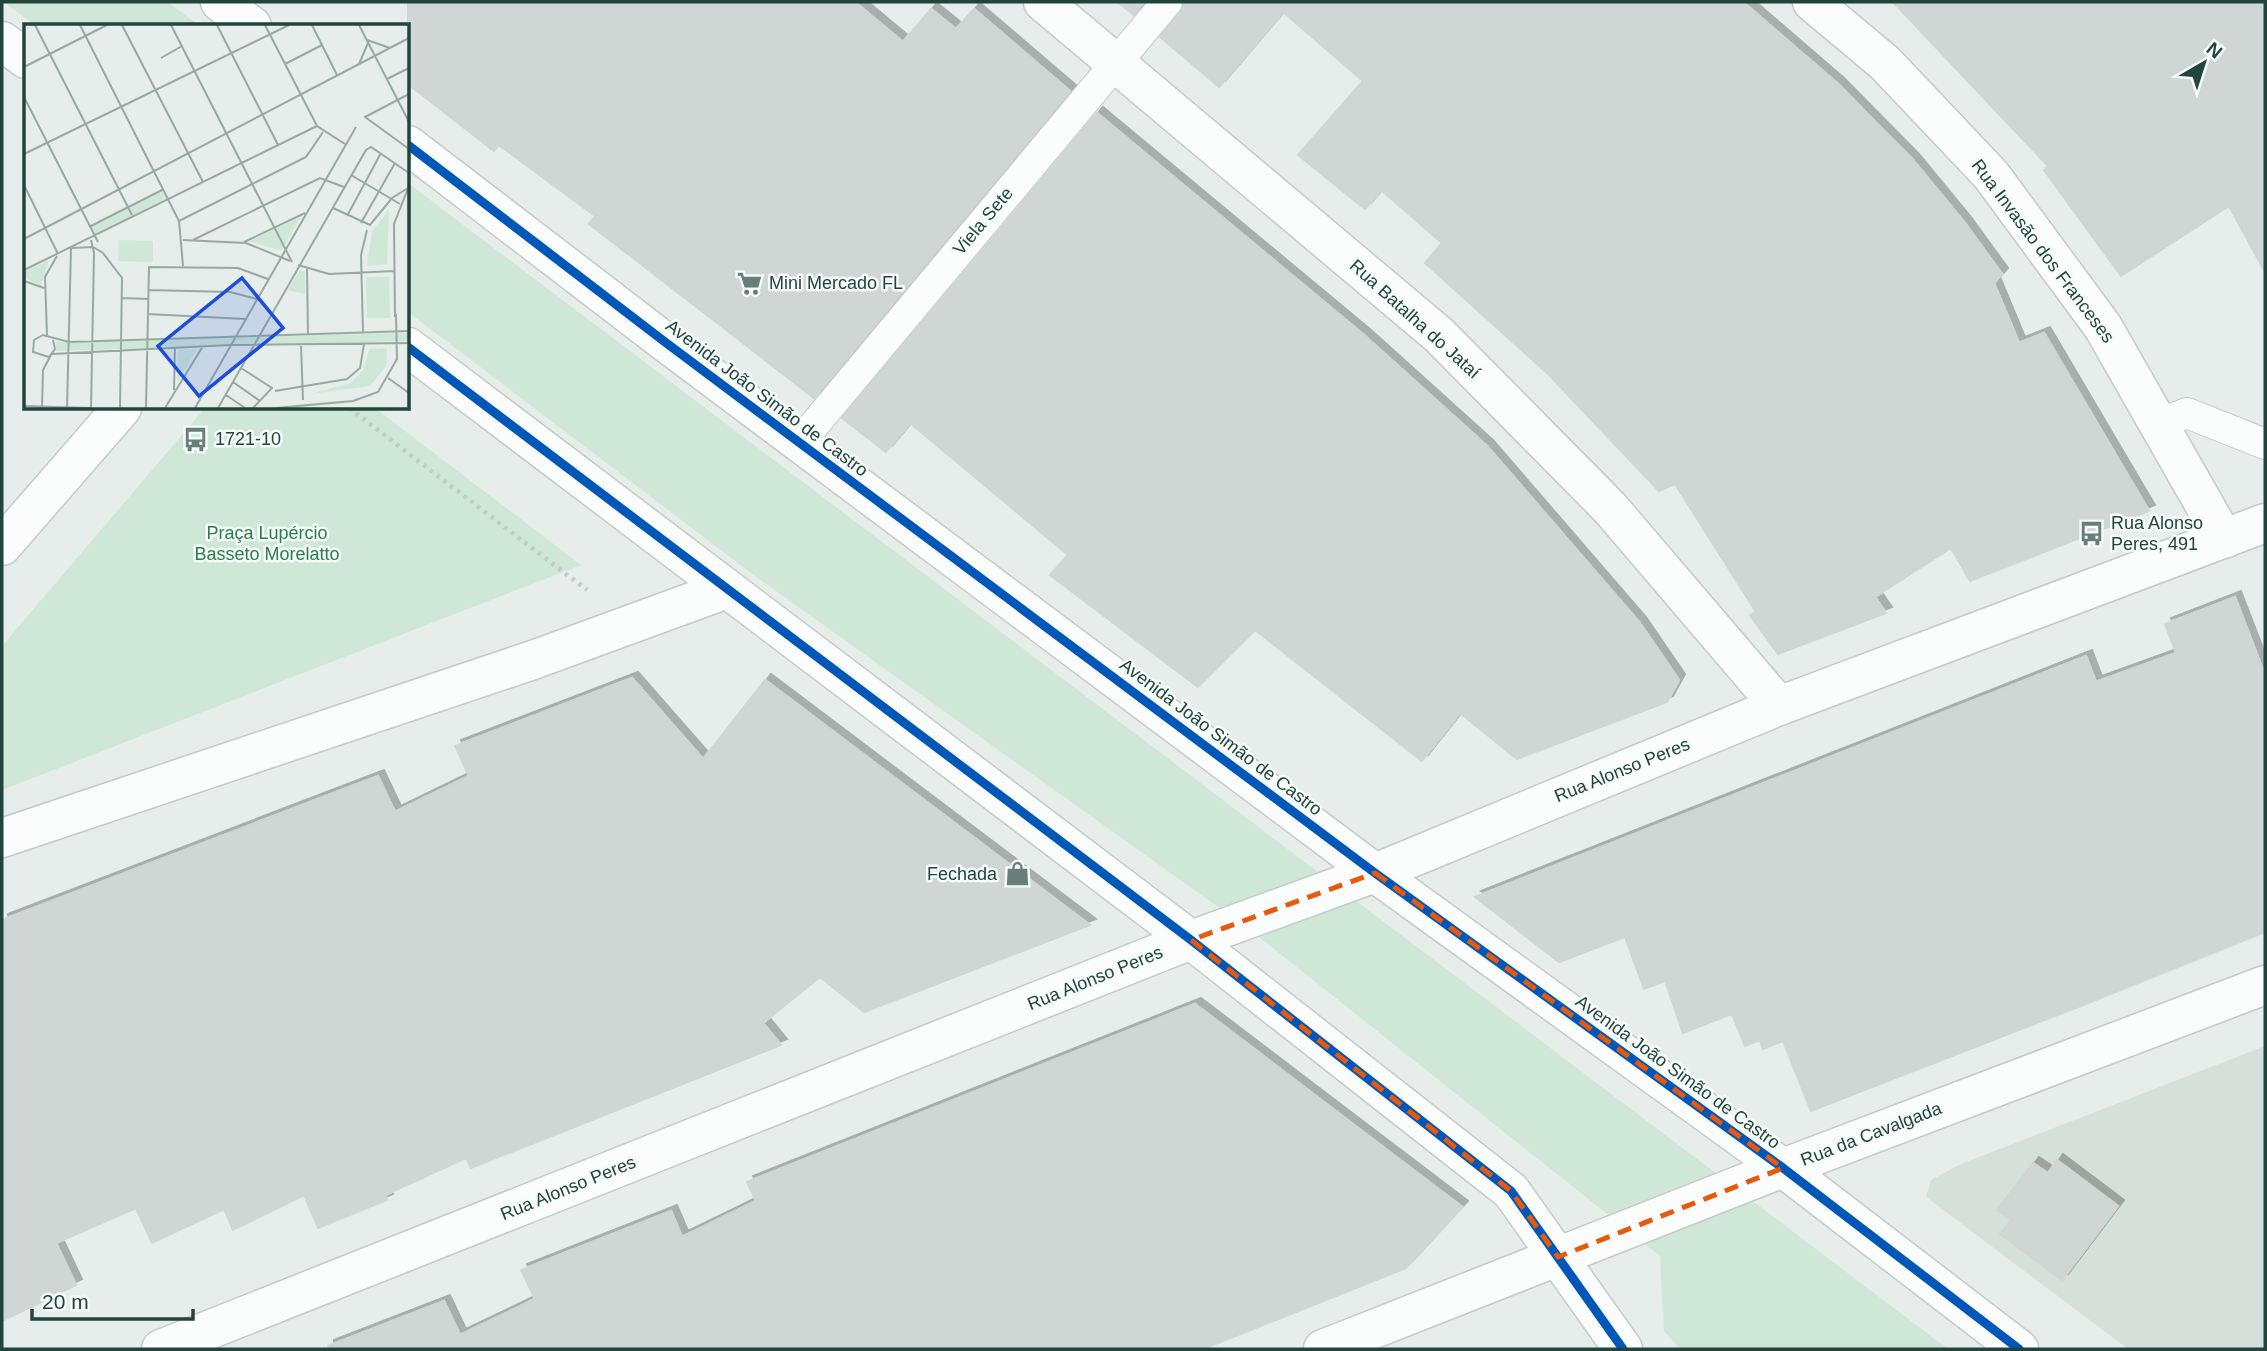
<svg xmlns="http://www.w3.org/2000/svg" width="2267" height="1351" font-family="Arial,sans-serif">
	<defs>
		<filter id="shadow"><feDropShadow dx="6" dy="-6" stdDeviation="0" flood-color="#0004"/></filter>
	</defs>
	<rect width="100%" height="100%" fill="#e7edea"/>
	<path fill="#d5e0da" d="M 2265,1046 L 2265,1349 L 2128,1349 L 1926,1197 L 1931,1180 L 1961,1164 Z"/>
	<path fill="#cfe7d7" d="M 4,2 L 167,2 L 200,26 L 36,26 Z
		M 408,183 L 1948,1349 L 1680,1349 L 1664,1331 L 1660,1256 L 1249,929 L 755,576 L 408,312 Z
		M 205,408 L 375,408 L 581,565 L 2,790 L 2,646 Z"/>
	<path fill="#cfd6d3" stroke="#cfd6d3" stroke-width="2" filter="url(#shadow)" d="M 408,2 L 855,2 L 903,42 L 931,9 L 956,29 L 974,9 L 1070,91 L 814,398 L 589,224 L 595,216 L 499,145 L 494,151 L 408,84 Z
		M 1118,2 L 1144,2 L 1134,15 Z
		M 1184,2 L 1743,2 L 1837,83 L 1913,160 L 1965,223 L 2002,274 L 1994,283 L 2019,343 L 2044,333 L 2149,511 L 1970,581 L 1951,548 L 1875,597 L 1886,613 L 1778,654 L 1750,615 L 1756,612 L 1675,484 L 1659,491 L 1548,374 L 1425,263 L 1442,243 L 1381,190 L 1365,209 L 1298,155 L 1363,81 L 1283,12 L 1219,87 L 1160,37 L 1180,13 Z
		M 1893,2 L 2265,2 L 2265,272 L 2229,206 L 2121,276 L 2044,170 L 2048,166 Z
		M 1097,113 L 1364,335 L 1487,446 L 1640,623 L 1679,680 L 1667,702 L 1517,759 L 1460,713 L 1422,761 L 1255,630 L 1198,687 L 1050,575 L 1068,555 L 910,423 L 886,452 L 842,418 Z
		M 2235,597 L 2265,675 L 2265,932 L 2073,1009 L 1811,1111 L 1783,1041 L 1763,1049 L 1760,1040 L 1745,1046 L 1732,1014 L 1683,1033 L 1665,981 L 1644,989 L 1625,937 L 1559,962 L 1475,897 L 2086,656 L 2096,682 L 2176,653 L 2165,624 Z
		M 632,678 L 703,759 L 765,680 L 1090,925 L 864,1012 L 820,977 L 763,1023 L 781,1045 L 471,1168 L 466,1158 L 385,1195 L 387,1200 L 318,1228 L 304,1195 L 233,1230 L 224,1209 L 152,1243 L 136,1208 L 56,1243 L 76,1285 L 2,1321 L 2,920 L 378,776 L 395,812 L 469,776 L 455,746 Z
		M 1195,1004 L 1462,1207 L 1406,1268 L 1203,1349 L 328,1349 L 328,1346 L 444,1301 L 460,1335 L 535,1299 L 521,1270 L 671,1211 L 682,1237 L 756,1201 L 747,1182 Z
		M 2057,1160 L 2118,1206 L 2062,1280 L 2000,1234 L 2011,1220 L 1997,1210 L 2033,1163 L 2048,1173 Z"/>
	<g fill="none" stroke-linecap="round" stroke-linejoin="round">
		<defs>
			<path id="lane" d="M 2159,424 L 2187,413 L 2265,444
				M 800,442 L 1167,2"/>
			<path id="street" d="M 1043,2 L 1439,335 L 1610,508 L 1779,706
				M 1812,2 L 1885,63 L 1991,175 L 2103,327 L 2224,539
				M 2,546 L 122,408
				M 2,838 L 533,660 L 727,589
				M 161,1349 L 1191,940
				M 1323,1349 L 1783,1168 L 2265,985"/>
			<path id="secondary" d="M 220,2 L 252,26
				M 2,41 L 26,59
				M 408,145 L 665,342 L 1375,873 L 1783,1168 L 2019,1349
				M 408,347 L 1191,940 L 1511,1191 L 1623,1349
				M 1191,940 L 1375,873 L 1779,706 L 2265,523"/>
		</defs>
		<use href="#lane" stroke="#c4cac7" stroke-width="32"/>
		<use href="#street" stroke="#c4cac7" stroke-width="41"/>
		<use href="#secondary" stroke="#c2cbc8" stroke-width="41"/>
		<path stroke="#c2ccca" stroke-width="4.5" stroke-dasharray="3.5 5" stroke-linecap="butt" d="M 349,408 L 587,590"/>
		<use href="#lane" stroke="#fbfcfc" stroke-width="30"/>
		<use href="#street" stroke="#fbfcfc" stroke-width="38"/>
		<use href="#secondary" stroke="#fbfcfc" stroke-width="38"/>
		<defs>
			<path id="cycleway" d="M 408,145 L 665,342 L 1375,873 L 1783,1168 L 2019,1349
				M 408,347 L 1191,940 L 1511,1191 L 1623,1349"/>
		</defs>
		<use href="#cycleway" stroke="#f6fbf9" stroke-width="13"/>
		<use href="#cycleway" stroke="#0057b8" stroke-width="9"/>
	</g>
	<path fill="none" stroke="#e8590c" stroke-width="5" stroke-dasharray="14 9" stroke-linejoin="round" d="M 1375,873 L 1783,1168 L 1558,1257 L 1511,1191 L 1191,940 Z"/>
	<defs>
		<symbol id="supermarket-bare" viewBox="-9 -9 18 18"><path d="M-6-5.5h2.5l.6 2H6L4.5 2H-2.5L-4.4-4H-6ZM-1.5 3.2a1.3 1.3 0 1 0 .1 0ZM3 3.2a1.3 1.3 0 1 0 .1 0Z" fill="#667f79" stroke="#f6fbf9" stroke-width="2.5" paint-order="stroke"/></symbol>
		<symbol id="bus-bare" viewBox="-9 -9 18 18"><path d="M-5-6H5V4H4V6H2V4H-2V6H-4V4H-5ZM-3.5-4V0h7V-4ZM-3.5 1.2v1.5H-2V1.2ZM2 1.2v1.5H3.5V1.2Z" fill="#667f79" stroke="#f6fbf9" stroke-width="2.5" paint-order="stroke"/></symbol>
		<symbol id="shop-bare" viewBox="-9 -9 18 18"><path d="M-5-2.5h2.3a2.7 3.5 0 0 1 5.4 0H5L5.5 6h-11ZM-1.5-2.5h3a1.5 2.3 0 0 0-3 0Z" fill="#667f79" stroke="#f6fbf9" stroke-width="2.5" paint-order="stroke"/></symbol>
	</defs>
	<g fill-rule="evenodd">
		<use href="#supermarket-bare" x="732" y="266" width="35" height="35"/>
		<use href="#bus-bare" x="178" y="422" width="35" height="35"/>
		<use href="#bus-bare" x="2074" y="516" width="35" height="35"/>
		<use href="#shop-bare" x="1000" y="856" width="35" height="35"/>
	</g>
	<g text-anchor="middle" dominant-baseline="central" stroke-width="5" stroke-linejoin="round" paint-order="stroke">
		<g font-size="18" fill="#21443c" stroke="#f6fbf9">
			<text transform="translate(983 221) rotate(-50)">Viela Sete</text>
			<text transform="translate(2043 251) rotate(53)">Rua Invasão dos Franceses</text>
			<text transform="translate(1415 319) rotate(42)">Rua Batalha do Jataí</text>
			<text transform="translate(767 398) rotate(37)">Avenida João Simão de Castro</text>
			<text transform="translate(1221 737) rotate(37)">Avenida João Simão de Castro</text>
			<text transform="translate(1622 770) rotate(-22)">Rua Alonso Peres</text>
			<text transform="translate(1095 978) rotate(-22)">Rua Alonso Peres</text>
			<text transform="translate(1678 1072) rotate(36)">Avenida João Simão de Castro</text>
			<text transform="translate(1871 1134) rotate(-21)">Rua da Cavalgada</text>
			<text transform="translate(568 1188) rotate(-22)">Rua Alonso Peres</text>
		</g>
		<g font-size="18" fill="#21443c" stroke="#f6fbf9" text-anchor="start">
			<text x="769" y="283">Mini Mercado FL</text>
			<text x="215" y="439">1721-10</text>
			<text x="2111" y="523">Rua Alonso<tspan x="2111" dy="21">Peres, 491</tspan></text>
			<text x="997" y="874" text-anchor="end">Fechada</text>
		</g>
		<g font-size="18" fill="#277f4c" stroke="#f6fbf9">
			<text x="267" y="533">Praça Lupércio<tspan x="267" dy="21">Basseto Morelatto</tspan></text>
		</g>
	</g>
	<g transform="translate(24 24)">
		<rect width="385" height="385" fill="#e7edea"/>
		<path d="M 139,167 L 142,174 L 71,211 L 68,203 ZM 365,186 L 363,240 L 343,242 L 348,207 ZM 277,193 L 257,227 L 225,217 ZM 95,216 L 129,217 L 129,238 L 94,237 ZM 25,236 L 17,262 L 1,254 L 0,248 ZM 276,246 L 281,248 L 281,270 L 264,266 ZM 342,253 L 365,253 L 366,294 L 343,294 ZM 385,309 L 385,317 L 32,327 L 32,318 ZM 363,324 L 362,342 L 346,362 L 286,370 L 327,359 L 340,345 L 345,325 ZM 173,325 L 154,357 L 153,358 L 154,326 Z" fill="#cfe7d7"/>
		<path fill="none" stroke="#98a9a4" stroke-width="2" d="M 11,1 L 108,191M 56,1 L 155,197 L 159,242M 98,1 L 179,158M 147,1 L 268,238M 193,1 L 254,121M 241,1 L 293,102 L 321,120M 288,1 L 313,51M 335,1 L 385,98M 343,16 L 366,24M 137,34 L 158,22M 261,40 L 298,21M 335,40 L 344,19M 0,43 L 83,1M 363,55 L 385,44M 385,70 L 341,93 L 385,125M 0,73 L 74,218M 0,130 L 265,1M 327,151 L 376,180M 0,161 L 34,230M 309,184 L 346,201 L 368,174 L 384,164M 323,192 L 357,129M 155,197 L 282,133 L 299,108M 337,199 L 371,139M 65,203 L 140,165M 0,215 L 385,14M 67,216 L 70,229 L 67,384M 159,216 L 222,219 L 266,237M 169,216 L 296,154 L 320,163M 220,218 L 281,189M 48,224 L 69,223 L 79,229 L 98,254 L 96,384M 274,241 L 305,250 L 371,247M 283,245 L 284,310M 0,246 L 293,102M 0,257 L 20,264M 124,266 L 206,268 L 233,275M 98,274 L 124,275M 123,290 L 221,295M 371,293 L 370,200 L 385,162M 339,308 L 337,231 L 343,206M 23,311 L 21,253 L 33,232M 29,316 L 31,325 L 25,333 L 9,328 L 10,316 L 19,311 L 45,318 L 385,307M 277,322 L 279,376M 28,330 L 206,321 L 385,319M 217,344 L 248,364 L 229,384M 364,354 L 385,369M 209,358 L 236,377M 150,366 L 151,323M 251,367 L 323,355 L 336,344 L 340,320M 202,371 L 221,384M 0,382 L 67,384M 18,384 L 19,346 L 27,331M 43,384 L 47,224M 122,384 L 125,243 L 214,244 L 244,255M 141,384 L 179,322M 171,384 L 332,103M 194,384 L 342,126 L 347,123 L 385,149M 252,384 L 329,377 L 354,368 L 373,335 L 372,290"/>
		<path fill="#1d4ed8" fill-opacity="0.15" stroke="#1d4ed8" stroke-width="3.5" d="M 218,254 L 259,304 L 175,372 L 134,322 Z"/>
		<rect width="385" height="385" fill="none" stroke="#21443c" stroke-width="3.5"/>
	</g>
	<rect width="2267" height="1351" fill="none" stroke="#21443c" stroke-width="7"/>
	<g transform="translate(2204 63) rotate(39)" stroke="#f6fbf9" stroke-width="5" paint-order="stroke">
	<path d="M0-5L12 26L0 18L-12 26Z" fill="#21443c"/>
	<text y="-10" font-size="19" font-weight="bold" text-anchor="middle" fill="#21443c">N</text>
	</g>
	<path d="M32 1309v10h161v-10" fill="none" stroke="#21443c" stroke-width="3.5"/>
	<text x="42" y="1309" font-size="21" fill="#21443c" stroke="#f6fbf9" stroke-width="5" paint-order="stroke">20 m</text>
</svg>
